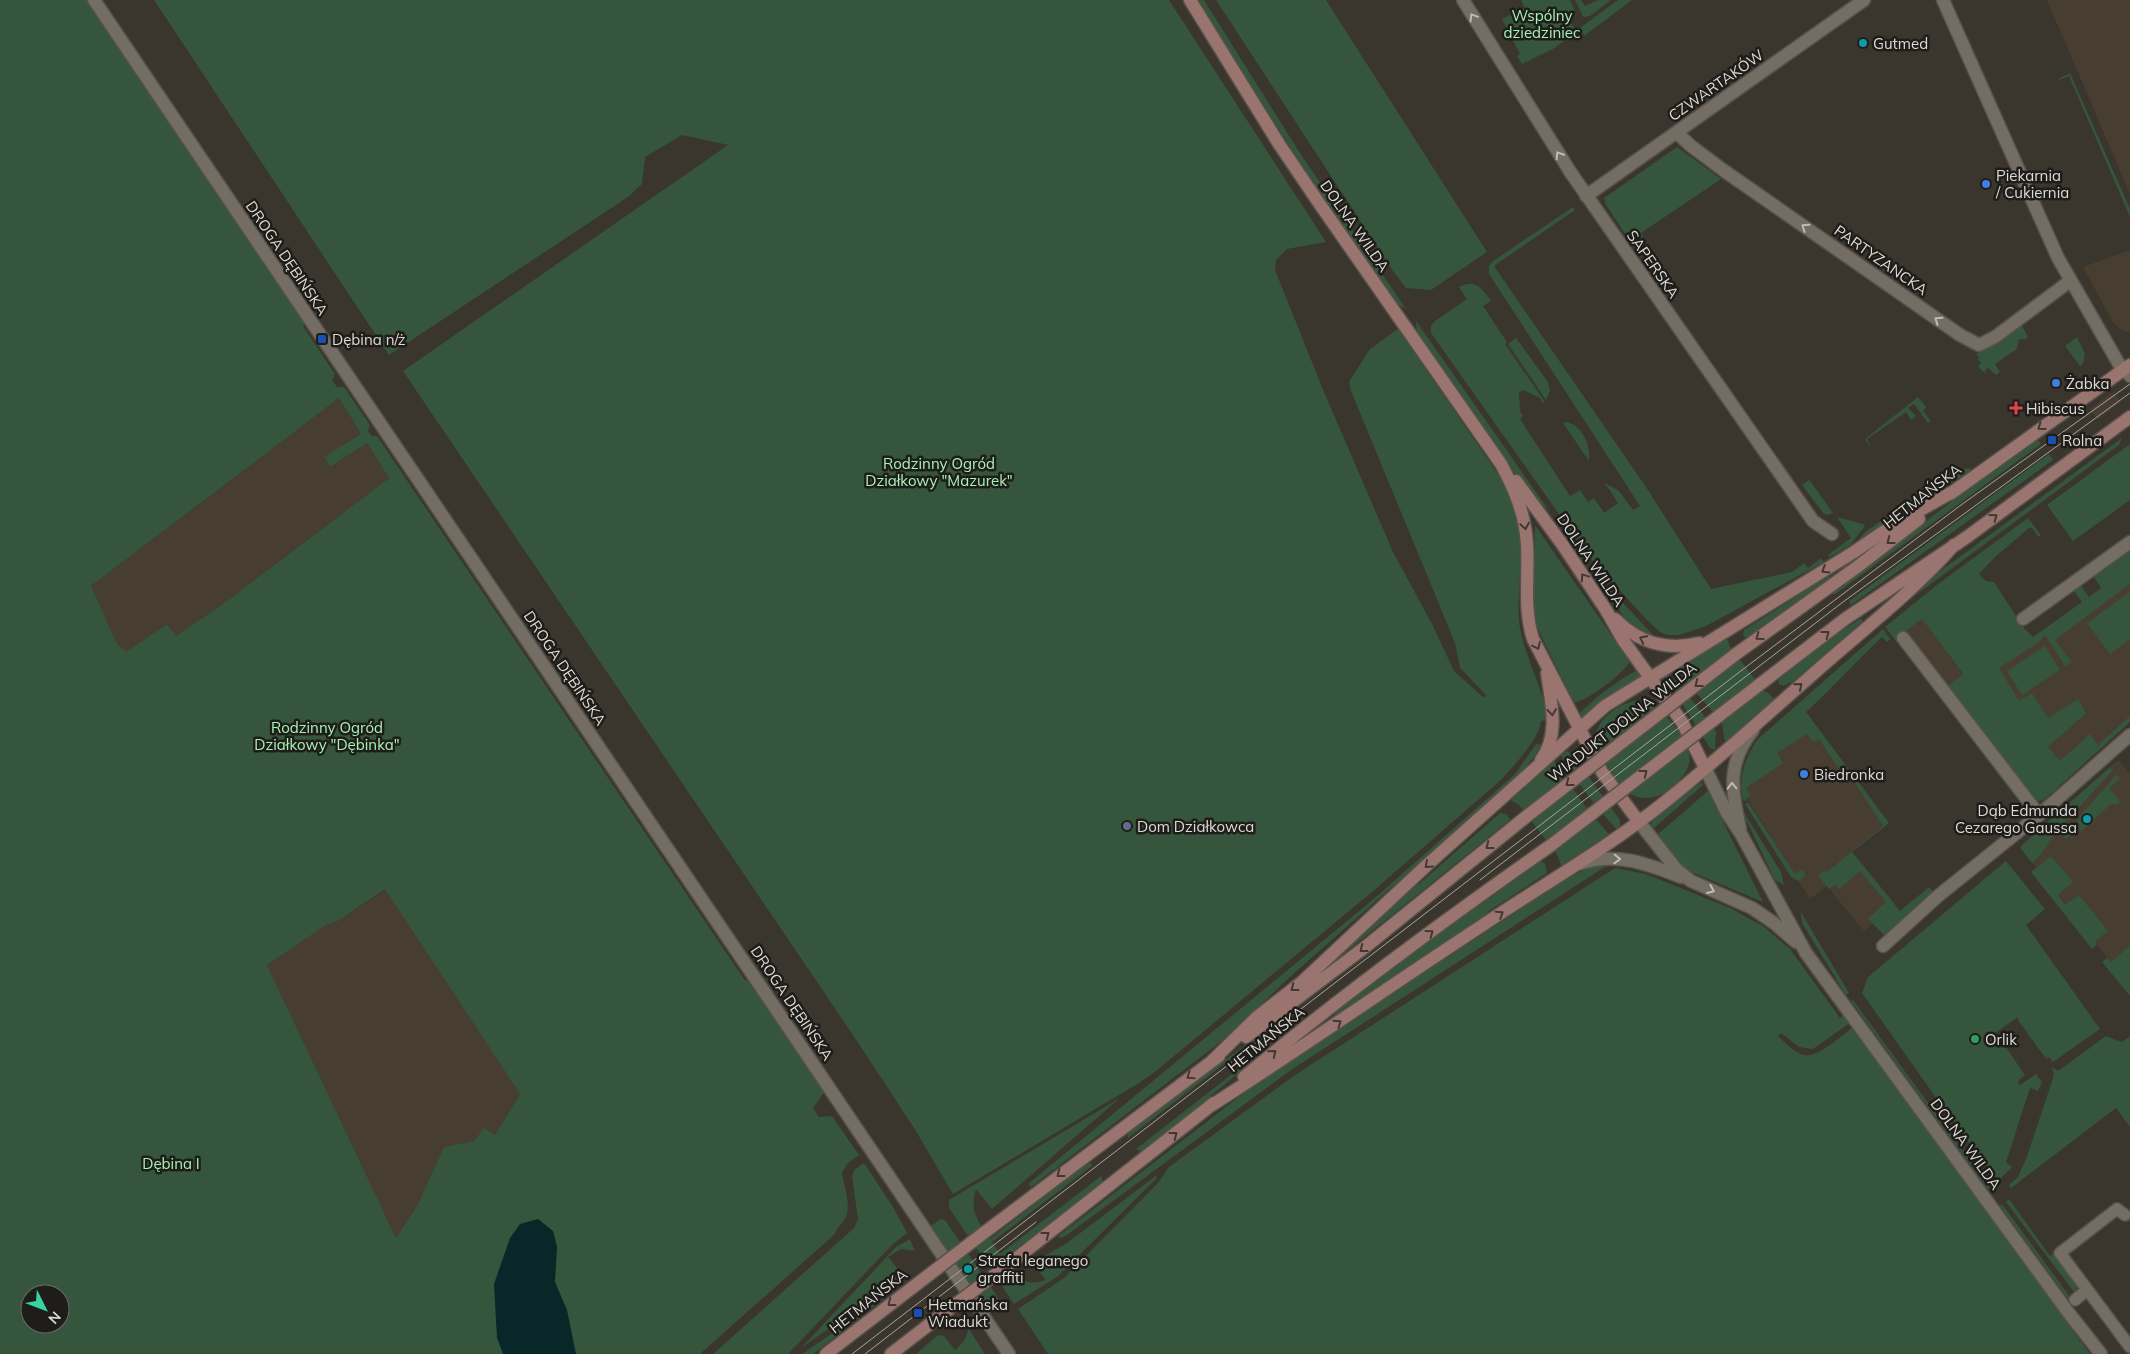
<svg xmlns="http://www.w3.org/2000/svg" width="2130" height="1354" font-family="Mulish,sans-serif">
	<rect width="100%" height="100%" fill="#3a352d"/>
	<path fill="#473e31" d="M 2047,0 L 2130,0 L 2130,194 Z
		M 2130,250 L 2130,331 L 2125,332 L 2114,324 L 2083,267 Z
		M 2113,392 L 2121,402 L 2098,419 L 2090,409 Z
		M 339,398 L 361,434 L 324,458 L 330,467 L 367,443 L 389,478 L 227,601 L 176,636 L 167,624 L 126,653 L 117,645 L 91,586 Z
		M 2130,568 L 2130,722 L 2112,738 L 2039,792 L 1966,686 Z
		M 1922,619 L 1963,675 L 1946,687 L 1905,632 Z
		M 1805,711 L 1889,823 L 1852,852 L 1895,904 L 1864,931 L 1827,886 L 1810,899 L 1740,787 L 1768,738 Z
		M 2118,760 L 2130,774 L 2130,986 L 2021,849 L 2021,846 Z
		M 386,889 L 520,1094 L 495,1135 L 484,1129 L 474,1141 L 444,1147 L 418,1204 L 396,1238 L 267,965 L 326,925 L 338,921 Z"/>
	<path fill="#35563c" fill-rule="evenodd" d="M 0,0 L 87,0 L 305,324 L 303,326 L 335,374 L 332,380 L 337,387 L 344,387 L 370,425 L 368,431 L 372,436 L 377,436 L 744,979 L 748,981 L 825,1091 L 813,1108 L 819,1117 L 832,1116 L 859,1155 L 847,1164 L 842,1173 C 844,1186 851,1205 846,1217 C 843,1224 836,1227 835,1234 L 700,1354 L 0,1354 ZM 339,398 L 361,434 L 324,457 L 330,467 L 367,443 L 389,478 L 227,601 L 176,636 L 167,624 L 126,652 L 117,644 L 91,586 ZM 385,889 L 520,1094 L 495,1135 L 484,1128 L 474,1141 L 444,1147 L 418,1204 L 396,1238 L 267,965 L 326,925 L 338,921 ZM 30,1294 L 60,1294 L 60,1324 L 30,1324 Z
		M 154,0 L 1169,0 L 1326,242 L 1287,249 L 1276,260 L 1275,270 L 1324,392 L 1393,552 L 1432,624 L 1454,671 L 1484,698 L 1486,695 L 1460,668 L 1455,643 L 1351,391 L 1349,382 L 1352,377 L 1370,349 L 1398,329 L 1502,480 C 1513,503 1520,525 1521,551 C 1521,576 1516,603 1520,628 C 1526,660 1543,688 1548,720 L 1541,721 C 1540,738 1513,767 1501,780 L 1372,892 L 1156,1071 L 1139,1083 L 953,1194 L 914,1128 L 857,1041 L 403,371 L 728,145 L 682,135 L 645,157 L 642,184 L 628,197 L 389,355 Z
		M 1198,0 L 1204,0 L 1298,150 L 1406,309 L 1397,304 C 1327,205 1261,104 1198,0 Z
		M 1216,0 L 1326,0 L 1487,252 L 1431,290 L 1406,288 L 1393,271 Z
		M 1521,0 L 1570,0 L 1575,10 L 1567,15 L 1576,32 L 1553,49 L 1522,64 L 1517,56 L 1520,54 L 1502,19 L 1525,8 Z
		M 1575,0 L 1581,0 L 1585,6 L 1598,0 L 1611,0 L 1590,16 L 1583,17 Z
		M 1618,0 L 1632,0 L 1584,36 L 1580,28 Z
		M 2070,73 L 2130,209 L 2130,217 L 2069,76 L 2059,80 L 2058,79 Z
		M 1677,147 L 1721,179 L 1641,233 L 1643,236 L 1634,247 L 1606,205 L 1604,198 Z
		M 1573,207 L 1575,210 L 1494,266 L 1646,487 L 1711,589 L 1792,572 L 1804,563 L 1808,568 L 1821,558 L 1824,562 L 1704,627 L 1679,635 L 1667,635 L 1660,632 L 1648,621 L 1590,558 L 1431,333 L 1431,326 L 1435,321 L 1467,299 L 1459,287 C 1474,279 1483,288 1491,301 L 1483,306 L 1507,342 L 1505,344 L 1545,402 L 1543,403 L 1540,398 L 1523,390 L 1519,393 L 1520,411 L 1523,416 L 1520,419 L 1570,496 L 1580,490 L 1588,502 L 1594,498 L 1604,513 L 1618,503 L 1605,483 L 1619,491 L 1633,510 L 1640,506 L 1489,274 L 1489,266 L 1493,261 Z
		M 1416,321 L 1550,512 L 1525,488 L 1417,333 Z
		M 2018,324 L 2022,326 L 2028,337 L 2026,339 L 2019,339 L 2017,349 L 1995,364 L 2000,372 L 1996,375 L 1988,368 L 1985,371 L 1987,375 L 1978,367 L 1981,362 L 1978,360 L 1979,357 L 1976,355 Z
		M 2077,337 L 2085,354 L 2083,364 L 2080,366 L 2065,346 Z
		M 1516,338 L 1548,382 L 1550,391 L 1546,400 L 1508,344 Z
		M 1918,397 L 1926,407 L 1923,411 L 1931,421 L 1928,423 L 1914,404 L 1908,408 L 1916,416 L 1911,420 L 1906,412 L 1867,439 L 1871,448 L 1865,439 Z
		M 1567,422 C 1583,426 1591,446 1589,461 L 1563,423 Z
		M 2122,438 L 2119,445 L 1901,606 L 1909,596 L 1943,569 Z
		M 2037,439 L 2041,444 L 1834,595 L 1833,593 L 1982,478 Z
		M 2130,444 L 2130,500 L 2073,541 L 2047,505 Z
		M 2049,454 L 2053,460 L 1851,605 L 1849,601 Z
		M 1970,468 L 1971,470 L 1851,549 L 1865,532 L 1950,473 Z
		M 1809,480 L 1811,482 L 1833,513 L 1827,515 L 1824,514 L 1802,485 Z
		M 1837,517 L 1863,524 L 1865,526 L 1850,545 L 1830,557 L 1828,555 L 1851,538 Z
		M 2028,518 L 2041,535 L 2038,537 L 2032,528 L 2029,528 L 1995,557 L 1979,574 L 1986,581 L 1994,582 L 2023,627 L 2033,637 L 2082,602 L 2074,591 L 2081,586 L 2089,597 L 2101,588 L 2094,577 L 2130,551 L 2130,584 L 2055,640 L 2072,662 L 2065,666 L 2045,635 L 2039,642 L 1999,668 L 2019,701 L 2032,693 L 2048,718 L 2078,699 L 2086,713 L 2048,747 L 2060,761 L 2090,734 L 2099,747 L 2099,744 L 2130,716 L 2130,722 L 2044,800 L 2034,802 L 1946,687 L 1963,674 L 1922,619 L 1898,637 L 1916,662 L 1914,664 L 1885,627 L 1938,584 Z
		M 1535,525 L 1630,662 C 1620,676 1590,699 1574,703 L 1535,623 L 1533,603 Z
		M 1591,569 L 1654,636 L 1656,640 L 1649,638 L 1628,623 Z
		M 1829,576 L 1831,578 L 1746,638 L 1743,635 L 1744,630 L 1799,595 L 1799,593 Z
		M 2130,592 L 2130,639 L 2110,654 L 2087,623 Z
		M 1860,619 L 1862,619 L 1862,622 L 1791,683 L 1790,682 L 1784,686 L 1779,684 L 1778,679 L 1832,637 Z
		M 1883,629 L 1890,639 L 1887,642 L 1882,637 C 1856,661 1833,688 1806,712 L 1889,823 L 1852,852 L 1900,911 L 1929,887 L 1934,893 L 1886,937 L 1868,919 L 1886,902 L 1860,871 L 1839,889 L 1835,885 L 1829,889 L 1818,876 L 1823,871 L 1827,872 L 1883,826 L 1846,769 L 1837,766 L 1819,739 L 1813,742 L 1807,734 L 1777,753 L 1783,763 L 1746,788 L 1751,796 L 1746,799 L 1747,801 L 1743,800 C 1738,778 1745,758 1757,740 Z
		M 1727,638 L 1730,647 L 1765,692 L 1767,692 L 1772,697 L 1775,698 L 1725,742 L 1722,723 L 1676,669 Z
		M 2045,646 L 2060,670 L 2022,695 L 2007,671 Z
		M 1636,671 L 1640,676 L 1602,700 L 1581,719 L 1579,714 C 1596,697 1615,682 1636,671 Z
		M 1668,674 L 1679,684 L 1714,728 L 1716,732 L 1715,750 L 1710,748 L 1665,676 Z
		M 1634,701 C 1657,701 1669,718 1681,735 C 1684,741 1689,746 1689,752 C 1691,765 1686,774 1677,783 C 1671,789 1663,795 1654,797 C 1647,799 1639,798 1632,795 C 1623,790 1614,778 1609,770 C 1605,764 1600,757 1597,750 C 1588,725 1614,706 1634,701 Z
		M 1536,744 L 1541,745 L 1534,757 L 1521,773 L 1291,976 L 1223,1040 L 1031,1187 L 1028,1184 L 1376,897 L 1515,774 Z
		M 1567,751 L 1573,755 L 1620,820 L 1620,827 L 1616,829 C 1595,806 1577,782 1561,755 Z
		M 1554,761 L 1590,813 L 1609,834 L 1561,866 L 1558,856 L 1519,805 L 1511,800 Z
		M 2110,767 L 2113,770 L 2064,824 L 2072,834 L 2066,839 L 2057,831 C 2046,843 2045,853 2032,863 L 2021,849 L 2021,846 Z
		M 2117,774 L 2120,779 L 2109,788 L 2120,801 L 2117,804 L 2111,804 L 2080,832 L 2077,822 L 2080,816 Z
		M 1700,783 L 1704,784 L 1653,829 L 1651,824 L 1653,820 Z
		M 1708,791 L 1763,902 L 1689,871 L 1681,865 L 1657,835 Z
		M 1748,802 L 1795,874 L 1803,869 L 1805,875 L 1799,881 L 1791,877 L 1745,804 Z
		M 1738,803 L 1781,872 L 1784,885 L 1775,880 Z
		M 1500,813 L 1507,814 L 1510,820 L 1311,980 L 1417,884 L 1418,885 Z
		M 2051,856 L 2073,882 L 2058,895 L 2065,905 L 2079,895 L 2108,931 L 2095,941 L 2097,945 L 2092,949 L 2031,872 Z
		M 1541,861 L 1545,864 L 1547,873 L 1487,912 L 1488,915 L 1335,1015 L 1335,1013 L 1406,958 Z
		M 2006,861 L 2045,909 L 2026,925 L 2100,1029 L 2053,1062 L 2049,1057 L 2046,1059 L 2018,1020 L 2018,1017 L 1988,1038 L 1990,1042 L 1998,1036 L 2025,1075 L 2018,1081 L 2020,1085 L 2036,1074 L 2042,1082 L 2038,1091 L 2030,1088 L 2006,1162 L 2012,1167 L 1998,1181 L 1944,1109 L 1862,993 L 1868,977 Z
		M 1611,863 L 1291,1070 L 1067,1235 L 1062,1238 L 1057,1237 L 1244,1093 L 1287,1063 L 1568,878 L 1593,866 Z
		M 1615,868 L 1646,874 L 1730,908 L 1763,926 L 1790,949 L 1840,1018 L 1844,1015 L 1850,1023 L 1813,1049 L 1799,1047 L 1781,1033 L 1778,1036 C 1786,1043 1794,1053 1805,1055 C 1818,1058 1842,1035 1853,1027 L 2090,1354 L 1048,1354 L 1018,1309 L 1064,1278 L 1158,1183 L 1169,1167 L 1295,1075 Z
		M 1801,912 L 1849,993 L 1846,995 L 1802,923 Z
		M 2130,946 L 2130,996 L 2102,962 L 2107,958 L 2111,962 Z
		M 1324,987 L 1128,1138 L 1127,1132 Z
		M 1853,1000 L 1990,1188 L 1988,1189 L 1851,1001 Z
		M 2106,1036 L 2122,1042 L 2130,1036 L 2130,1127 L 2116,1108 L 2011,1188 L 2009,1185 L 2018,1177 L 2026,1159 L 2054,1075 L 2052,1067 L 2058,1071 Z
		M 1250,1060 L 1253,1061 L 1143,1152 L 1136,1149 Z
		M 1120,1098 L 992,1209 L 976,1189 C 969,1210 978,1222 990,1239 L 1088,1162 L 1093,1165 L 992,1242 L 1000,1254 L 1101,1176 L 1103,1182 L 1006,1257 L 1002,1257 C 1013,1275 1024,1288 1046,1280 L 1032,1263 L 1067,1243 L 1157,1175 L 1156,1179 L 1057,1277 L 1014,1304 L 949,1208 L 949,1200 Z
		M 864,1163 L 893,1207 L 907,1233 L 893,1244 L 788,1354 L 713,1354 L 854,1228 L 858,1219 L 852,1176 L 854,1170 Z
		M 2009,1199 L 2050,1256 L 2055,1252 L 2072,1274 L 2070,1278 L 2078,1281 L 2076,1288 L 2079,1294 L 2077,1296 L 2006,1202 Z
		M 2002,1204 L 2073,1301 L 2069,1300 L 2000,1206 Z
		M 941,1219 L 945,1220 L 1003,1305 L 989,1314 L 929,1227 Z
		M 910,1239 L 915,1251 L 901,1249 L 888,1257 L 901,1273 L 900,1279 L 801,1348 L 896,1247 Z
		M 895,1290 L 813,1354 L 802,1354 Z
		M 969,1329 L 985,1354 L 916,1354 L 938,1335 L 944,1336 L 955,1350 L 964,1341 Z"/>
	<path fill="#092629" d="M 538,1219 L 553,1231 L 557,1247 L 555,1282 L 567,1310 L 576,1354 L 503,1354 L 497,1338 L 494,1284 L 510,1238 L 520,1224 Z"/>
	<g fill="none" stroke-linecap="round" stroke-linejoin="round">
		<defs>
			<path id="pedestrian" d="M 2125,1215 L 2117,1209 L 2060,1253 L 2130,1347
				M 2075,1300 L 2082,1294"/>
			<path id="minor" d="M 1463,0 L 1571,173 L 1813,521 L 1832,534
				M 1943,0 L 2058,258 L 2119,364 L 2130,376
				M 1677,133 L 1691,146 L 1723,170 L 1960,335 L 1979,345 L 1995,337 L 2070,281
				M 1586,196 L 1864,0
				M 2023,619 L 2130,542
				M 1903,638 L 2039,815
				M 1883,946 L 1938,896 L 2039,815 L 2130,735"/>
			<path id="tertiary" d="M 94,0 L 1009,1354
				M 1705,768 L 1727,813 L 1741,834 L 1806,953 L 2068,1312 L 2101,1354
				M 1639,822 L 1677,870 L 1691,881 L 1752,908 L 1774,923 L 1796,942
				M 1740,829 C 1732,790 1726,764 1753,730
				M 1579,864 C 1615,851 1648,864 1681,877"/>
			<path id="secondary" d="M 1190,0 L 1279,144 L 1321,206 L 1501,464 C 1515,490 1525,514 1527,544 C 1529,576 1523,608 1533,639 L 1602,772 L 1639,822
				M 1516,481 L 1562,544 L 1606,610 L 1623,640 L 1682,722 L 1705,768
				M 1950,494 L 2130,365
				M 1615,619 C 1639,643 1666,651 1699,643
				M 1736,654 L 1857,567 L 1919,519
				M 1759,685 L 1845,619 L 1967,537 L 2130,417
				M 1541,760 C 1560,734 1551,703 1547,673
				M 1246,1037 L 1364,948 L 1527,816
				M 1213,1060 L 1257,1017 L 1302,982 L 1427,865 L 1605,706 L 1854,552 L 1892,526 L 1956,490
				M 1244,1077 C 1342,995 1446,919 1550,846
				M 1209,1107 C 1302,1048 1391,985 1483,925 C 1544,884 1609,847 1666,801 C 1716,761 1764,717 1812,675 C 1860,632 1912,593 1954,545
				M 985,1232 L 1219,1056
				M 1008,1265 L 1214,1103
				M 826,1354 L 930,1274
				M 891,1354 L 953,1306"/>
		</defs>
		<use href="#pedestrian" stroke="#56514b" stroke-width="14"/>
		<use href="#minor" stroke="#56514b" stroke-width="15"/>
		<use href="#tertiary" stroke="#56514b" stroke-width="15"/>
		<use href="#secondary" stroke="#56514b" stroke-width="15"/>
		<use href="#pedestrian" stroke="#736d64" stroke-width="11"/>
		<use href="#minor" stroke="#736d64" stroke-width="12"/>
		<use href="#tertiary" stroke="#736d64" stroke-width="12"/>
		<use href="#secondary" stroke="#9a7570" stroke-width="12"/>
		<path stroke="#a8a49e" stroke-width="1" d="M 1480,880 L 1843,602 L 2130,393
			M 852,1354 L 1746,667 L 1961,505 L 2130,384
			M 865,1354 L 1036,1222"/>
		<defs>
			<path id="secondary-bridge" d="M 1527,816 L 1736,654
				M 1550,846 L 1759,685
				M 930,1274 L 985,1232
				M 953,1306 L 1008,1265"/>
		</defs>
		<use href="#secondary-bridge" stroke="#56514b" stroke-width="15" stroke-linecap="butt"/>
		<use href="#secondary-bridge" stroke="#9a7570" stroke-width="12"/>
	</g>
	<defs><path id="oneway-chevron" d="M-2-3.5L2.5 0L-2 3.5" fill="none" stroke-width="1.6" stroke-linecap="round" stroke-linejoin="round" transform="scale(1.25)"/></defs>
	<g stroke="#bebab4">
		<use href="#oneway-chevron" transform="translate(1473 17) rotate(-121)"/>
		<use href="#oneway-chevron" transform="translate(1559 155) rotate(-122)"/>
		<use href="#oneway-chevron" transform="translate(1805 227) rotate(-145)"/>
		<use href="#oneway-chevron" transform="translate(1938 320) rotate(-145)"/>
		<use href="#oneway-chevron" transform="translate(1732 786) rotate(-92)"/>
		<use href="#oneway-chevron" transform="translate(1617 859) rotate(2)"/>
		<use href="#oneway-chevron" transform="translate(1711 890) rotate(23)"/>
	</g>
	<g stroke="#443733">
		<use href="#oneway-chevron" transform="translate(2041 427) rotate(144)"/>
		<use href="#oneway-chevron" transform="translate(1994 517) rotate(-36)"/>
		<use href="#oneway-chevron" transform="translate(1525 526) rotate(81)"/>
		<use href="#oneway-chevron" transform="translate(1890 541) rotate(142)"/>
		<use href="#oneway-chevron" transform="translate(1825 570) rotate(148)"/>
		<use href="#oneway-chevron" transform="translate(1584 577) rotate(-124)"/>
		<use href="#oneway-chevron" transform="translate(1826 634) rotate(-37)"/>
		<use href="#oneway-chevron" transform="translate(1759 637) rotate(144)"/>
		<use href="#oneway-chevron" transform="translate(1643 639) rotate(-153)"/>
		<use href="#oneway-chevron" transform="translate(1537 646) rotate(64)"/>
		<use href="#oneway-chevron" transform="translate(1698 684) rotate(142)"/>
		<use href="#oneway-chevron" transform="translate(1799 686) rotate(-41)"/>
		<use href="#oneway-chevron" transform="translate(1552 712) rotate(84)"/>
		<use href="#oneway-chevron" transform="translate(1644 773) rotate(-38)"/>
		<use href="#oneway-chevron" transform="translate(1569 783) rotate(142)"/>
		<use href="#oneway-chevron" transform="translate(1489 846) rotate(142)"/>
		<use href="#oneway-chevron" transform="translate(1428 865) rotate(138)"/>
		<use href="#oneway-chevron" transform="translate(1500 914) rotate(-33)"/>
		<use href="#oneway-chevron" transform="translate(1430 933) rotate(-36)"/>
		<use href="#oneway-chevron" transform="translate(1363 949) rotate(142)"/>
		<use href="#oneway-chevron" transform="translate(1294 988) rotate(143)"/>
		<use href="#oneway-chevron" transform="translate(1338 1023) rotate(-34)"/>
		<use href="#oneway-chevron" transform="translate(1273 1053) rotate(-40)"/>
		<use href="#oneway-chevron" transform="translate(1190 1076) rotate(145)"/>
		<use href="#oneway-chevron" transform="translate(1174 1135) rotate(-38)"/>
		<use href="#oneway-chevron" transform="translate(1060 1174) rotate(143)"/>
		<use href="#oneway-chevron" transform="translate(1046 1235) rotate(-38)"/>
		<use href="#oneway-chevron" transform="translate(891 1303) rotate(142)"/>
	</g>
	<g fill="#0f9aa8" stroke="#1f1d19" stroke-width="2">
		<circle cx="1863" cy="43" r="5"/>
		<circle cx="2087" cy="819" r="5"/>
		<circle cx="968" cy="1269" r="5"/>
	</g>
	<g fill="#3f7fe0" stroke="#1f1d19" stroke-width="2">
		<circle cx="1986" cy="184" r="5"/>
		<circle cx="2056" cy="383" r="5"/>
		<circle cx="1804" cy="774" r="5"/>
	</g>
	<g fill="#1a4fb4" stroke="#1f1d19" stroke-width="2">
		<rect x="317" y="334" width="10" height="10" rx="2.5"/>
		<rect x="2047" y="435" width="10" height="10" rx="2.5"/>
		<rect x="913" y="1308" width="10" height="10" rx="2.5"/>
	</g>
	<path fill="#e0444e" stroke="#1f1d19" stroke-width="2" d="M2013.5 400.5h5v5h5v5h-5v5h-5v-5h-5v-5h5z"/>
	<circle fill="#5c6f8a" stroke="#1f1d19" stroke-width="2" cx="1127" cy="826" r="5"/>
	<circle fill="#2e9e5b" stroke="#1f1d19" stroke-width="2" cx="1975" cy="1039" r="5"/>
	<g text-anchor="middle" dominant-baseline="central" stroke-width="5" stroke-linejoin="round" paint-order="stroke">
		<g font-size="15" fill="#a5f4b5" stroke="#1f1d19">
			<text x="1542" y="15">Wspólny<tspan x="1542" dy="17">dziedziniec</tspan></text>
			<text x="939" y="463">Rodzinny Ogród<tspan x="939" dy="17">Działkowy "Mazurek"</tspan></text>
			<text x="327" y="727">Rodzinny Ogród<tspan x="327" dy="17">Działkowy "Dębinka"</tspan></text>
			<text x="171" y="1163">Dębina I</text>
		</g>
		<g font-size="15" fill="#dedbd6" stroke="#1f1d19" text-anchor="start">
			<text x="1873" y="43">Gutmed</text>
			<text x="1996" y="175">Piekarnia<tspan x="1996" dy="17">/ Cukiernia</tspan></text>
			<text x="332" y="339">Dębina n/ż</text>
			<text x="2066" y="383">Żabka</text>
			<text x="2026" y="408">Hibiscus</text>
			<text x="2062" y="440">Rolna</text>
			<text x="1814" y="774">Biedronka</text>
			<text x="2077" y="810" text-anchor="end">Dąb Edmunda<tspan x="2077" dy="17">Cezarego Gaussa</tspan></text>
			<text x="1137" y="826">Dom Działkowca</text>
			<text x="1985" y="1039">Orlik</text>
			<text x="978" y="1260">Strefa leganego<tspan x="978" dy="17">graffiti</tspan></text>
			<text x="928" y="1304">Hetmańska<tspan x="928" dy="17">Wiadukt</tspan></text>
		</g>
		<g font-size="15" fill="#dedbd6" stroke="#1f1d19">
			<text transform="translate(1716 85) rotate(-35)">CZWARTAKÓW</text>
			<text transform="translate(1355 226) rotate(55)">DOLNA WILDA</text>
			<text transform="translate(287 258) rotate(56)">DROGA DĘBIŃSKA</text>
			<text transform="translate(1881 260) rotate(35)">PARTYZANCKA</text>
			<text transform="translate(1653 264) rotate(55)">SAPERSKA</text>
			<text transform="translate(1922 496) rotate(-38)">HETMAŃSKA</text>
			<text transform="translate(1591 560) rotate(56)">DOLNA WILDA</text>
			<text transform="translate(565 668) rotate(56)">DROGA DĘBIŃSKA</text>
			<text transform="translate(1622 722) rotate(-38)">WIADUKT DOLNA WILDA</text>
			<text transform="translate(792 1003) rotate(56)">DROGA DĘBIŃSKA</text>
			<text transform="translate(1266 1039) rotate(-39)">HETMAŃSKA</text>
			<text transform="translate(1966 1144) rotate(54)">DOLNA WILDA</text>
			<text transform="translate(868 1301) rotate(-38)">HETMAŃSKA</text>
		</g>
	</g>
	<g transform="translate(45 1309) rotate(132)"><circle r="24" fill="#1f1d19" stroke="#6b6965"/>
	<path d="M0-4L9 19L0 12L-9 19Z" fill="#39d4a5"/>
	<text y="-8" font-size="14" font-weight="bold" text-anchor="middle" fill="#dedbd6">N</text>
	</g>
</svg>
